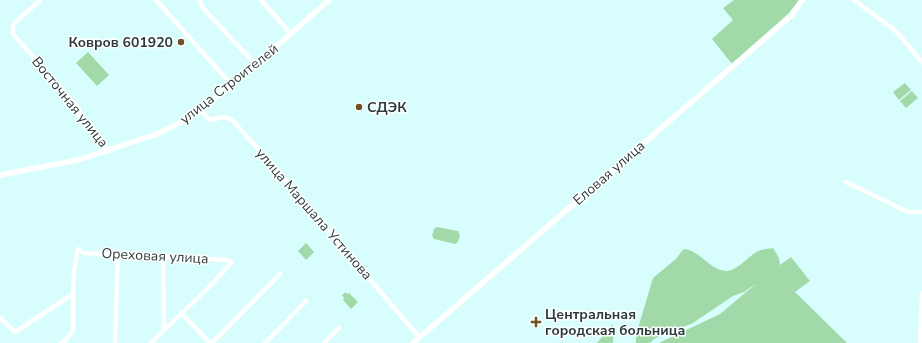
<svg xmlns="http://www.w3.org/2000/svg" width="922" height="343" font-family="'Nunito Sans',sans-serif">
	<rect width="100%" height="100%" fill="#d7fefd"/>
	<path fill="#a2d9a9" d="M 734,0 L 799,0 L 789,13 L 732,64 L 712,39 L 733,20 L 723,8 Z
		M 88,52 L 109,75 L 97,86 L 76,63 Z
		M 905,83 L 911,90 L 899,100 L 893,92 Z
		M 912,91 L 918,98 L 906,108 L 900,101 Z
		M 437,227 L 458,231 L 460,235 L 458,242 L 455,244 L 434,239 L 432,236 L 434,229 Z
		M 306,243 L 314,252 L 306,260 L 298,251 Z
		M 773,248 L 779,258 L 780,265 L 791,257 L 810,281 L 795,292 L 847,343 L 659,343 L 720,314 L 757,283 L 744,292 L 733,296 L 693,323 L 654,339 L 650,343 L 636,343 L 636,335 L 653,278 L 677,258 L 681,252 L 684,249 C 700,250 710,271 727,271 C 736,271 749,256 758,251 C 762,249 768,249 773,248 Z
		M 346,292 L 347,294 L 349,293 L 358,302 L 351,309 L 343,300 L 344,298 L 342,295 Z
		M 613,324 L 613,343 L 597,343 Z"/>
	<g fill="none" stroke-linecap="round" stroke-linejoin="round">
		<path stroke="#fff" stroke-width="4.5" d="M 40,0 L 18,20 L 13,26 L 13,34 L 79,109 L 79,116 L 109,151
			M 156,0 L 231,84
			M 199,0 L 203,8 L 256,65
			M 261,0 L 291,34
			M 854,0 L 896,31 L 922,62
			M 200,110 L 210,120 L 224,117 L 232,120 L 268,160 L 419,337
			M 846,182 L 908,212 L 922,212
			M 163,256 L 164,330
			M 181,313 L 210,343
			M 0,318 L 15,332 L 73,294
			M 61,343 L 66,340 L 73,330 L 73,294 L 74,271 L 78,249 L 84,253 L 228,260 L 232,262 L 212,284 L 151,343
			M 115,343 L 118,254
			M 212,343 L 280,274
			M 265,343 L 306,301
			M 324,343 L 339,328
			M 920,343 L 922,293"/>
		<path stroke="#fff" stroke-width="5.5" d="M 0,175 L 78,160 L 157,134 L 179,123 L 200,110 L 259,62 L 329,0
			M 413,343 L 792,15 L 802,0"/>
	</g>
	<g fill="#6e5225" stroke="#fff" stroke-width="1.5">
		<circle cx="181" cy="42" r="4"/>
		<circle cx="359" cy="107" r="4"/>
		<path d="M534 316h4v4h4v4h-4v4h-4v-4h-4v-4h4z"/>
	</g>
	<g text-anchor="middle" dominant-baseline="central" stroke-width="3" stroke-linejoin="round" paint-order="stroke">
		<g font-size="14" font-weight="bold" fill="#2d3c3c" stroke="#fff" text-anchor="start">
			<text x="173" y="42" text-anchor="end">Ковров 601920</text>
			<text x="367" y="107">СДЭК</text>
			<text x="545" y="314">Центральная<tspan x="545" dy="16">городская больница</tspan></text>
		</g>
		<g font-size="14" fill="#2d3c3c" stroke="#fff">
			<text transform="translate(229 84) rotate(-38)">улица Строителей</text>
			<text transform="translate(70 102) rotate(51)">Восточная улица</text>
			<text transform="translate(609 173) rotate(-41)">Еловая улица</text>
			<text transform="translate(314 214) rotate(49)">улица Маршала Устинова</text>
			<text transform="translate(155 256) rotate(3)">Ореховая улица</text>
		</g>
	</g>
</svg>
